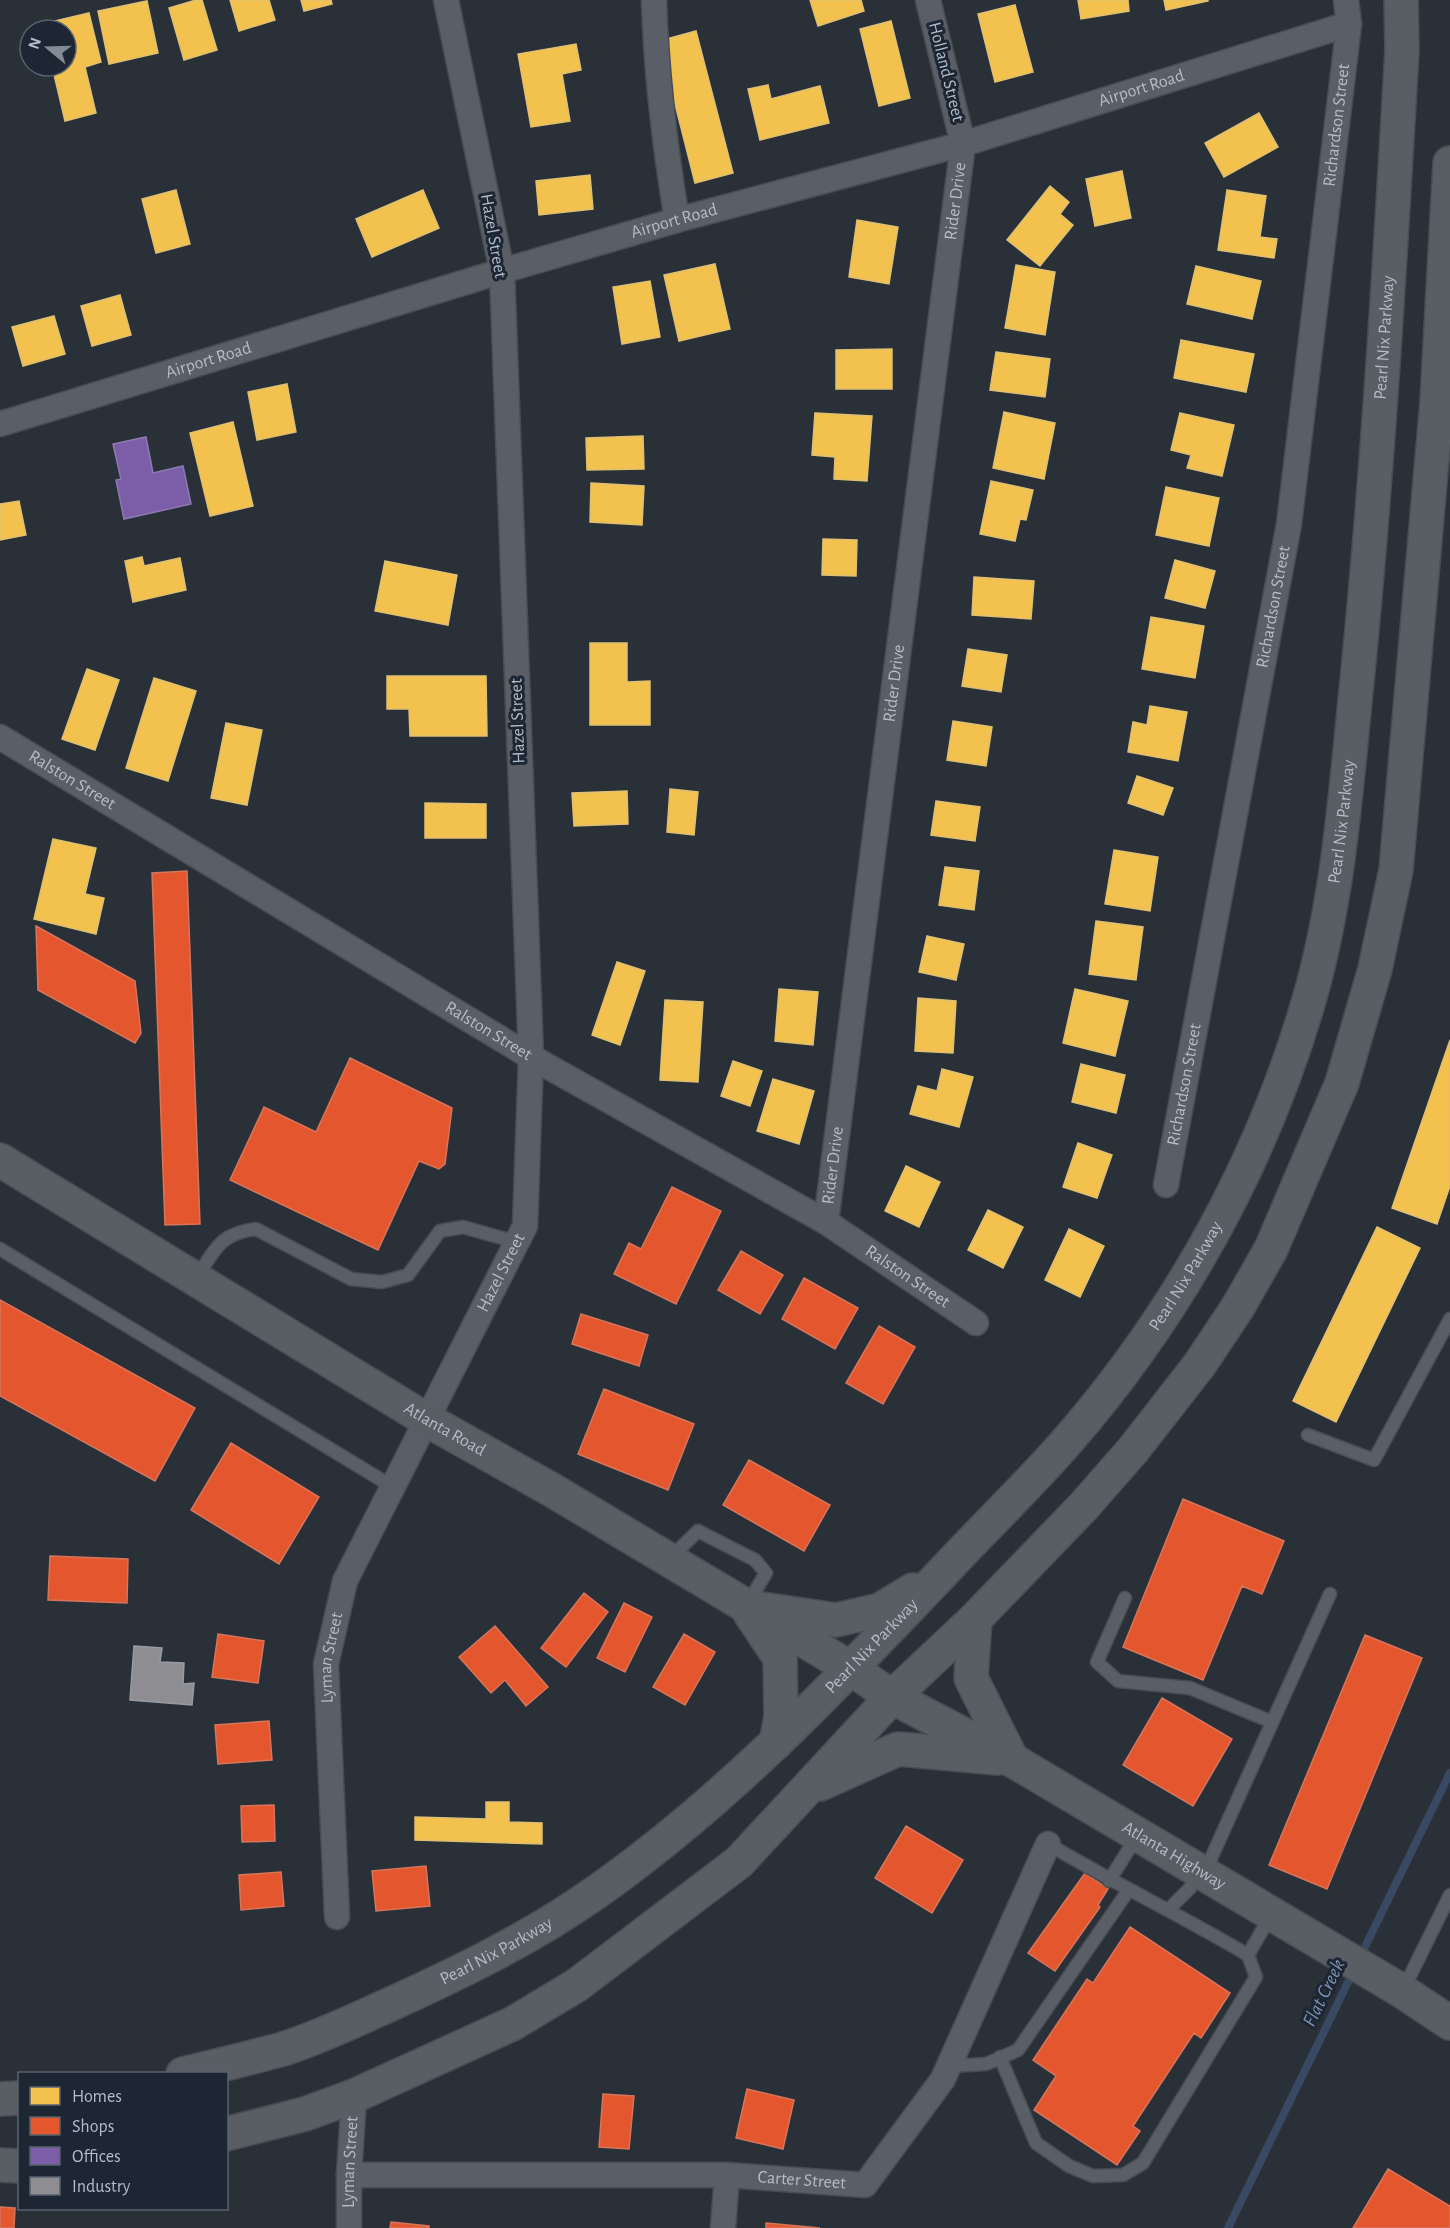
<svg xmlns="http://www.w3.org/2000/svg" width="1450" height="2228" font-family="'Alegreya Sans',sans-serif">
	<rect width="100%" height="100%" fill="#2a3038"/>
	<path fill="#f2c14e" stroke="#dfc073" stroke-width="1.5" d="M 196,0 L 202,0 L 217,50 L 184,60 L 169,8 Z
		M 230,0 L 269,0 L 275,20 L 239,31 Z
		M 301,0 L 331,0 L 332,4 L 304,11 Z
		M 810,0 L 861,0 L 864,11 L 818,26 Z
		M 1078,0 L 1128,0 L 1129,11 L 1081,19 Z
		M 1164,0 L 1208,0 L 1208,1 L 1166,10 Z
		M 147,1 L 158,53 L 109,64 L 98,11 Z
		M 1015,5 L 1033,72 L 995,82 L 978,14 Z
		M 89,13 L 101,62 L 85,67 L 96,113 L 65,121 L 52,66 L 66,66 L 66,30 L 43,30 L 42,24 Z
		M 891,21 L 910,98 L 879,106 L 860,29 Z
		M 696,31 L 733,173 L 695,183 L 659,41 Z
		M 576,44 L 581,70 L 562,74 L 570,121 L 531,127 L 518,54 Z
		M 768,85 L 771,99 L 820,86 L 829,123 L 760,140 L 748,89 Z
		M 1259,113 L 1278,147 L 1224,177 L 1205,143 Z
		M 1122,171 L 1131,218 L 1095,226 L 1086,179 Z
		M 590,175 L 593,209 L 539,215 L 536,181 Z
		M 1050,186 L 1069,202 L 1060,214 L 1073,225 L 1040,266 L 1007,240 Z
		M 176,190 L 190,244 L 156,253 L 142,199 Z
		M 423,190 L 439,228 L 372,257 L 356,219 Z
		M 1227,190 L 1266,196 L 1260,237 L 1277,239 L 1274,258 L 1218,250 Z
		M 857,220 L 898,227 L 889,284 L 849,277 Z
		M 715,264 L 730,329 L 679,341 L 664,275 Z
		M 1016,265 L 1055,272 L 1045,335 L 1005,328 Z
		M 1196,266 L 1261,281 L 1252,319 L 1187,304 Z
		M 650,281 L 660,337 L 622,344 L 613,287 Z
		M 120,295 L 131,335 L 92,346 L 81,306 Z
		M 54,316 L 65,354 L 23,366 L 12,327 Z
		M 1181,340 L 1254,354 L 1246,392 L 1174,378 Z
		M 892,349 L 892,389 L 836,389 L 836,350 Z
		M 996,352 L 1050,359 L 1045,397 L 990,390 Z
		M 287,384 L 296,432 L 257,440 L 248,392 Z
		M 1004,412 L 1055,423 L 1044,479 L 993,468 Z
		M 815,413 L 872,416 L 867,481 L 834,479 L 835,457 L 812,455 Z
		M 1180,413 L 1234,425 L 1222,476 L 1187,468 L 1191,455 L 1171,450 Z
		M 233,422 L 253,506 L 210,516 L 190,433 Z
		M 643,436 L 644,469 L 587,470 L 586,438 Z
		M 991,481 L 1033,490 L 1026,520 L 1020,519 L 1015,541 L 980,534 Z
		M 591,483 L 644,486 L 642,525 L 590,522 Z
		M 1166,487 L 1219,498 L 1209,546 L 1156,535 Z
		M 19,501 L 26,535 L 0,540 L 0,504 Z
		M 823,539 L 857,540 L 856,576 L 822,575 Z
		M 142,557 L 144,566 L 180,558 L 186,590 L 133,602 L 125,561 Z
		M 1175,560 L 1215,571 L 1205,608 L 1165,598 Z
		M 385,561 L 457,575 L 448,625 L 375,611 Z
		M 974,577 L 1034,581 L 1031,619 L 972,615 Z
		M 1151,617 L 1204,626 L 1195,678 L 1142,669 Z
		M 590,643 L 627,643 L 627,682 L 650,681 L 650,725 L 590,725 Z
		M 968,649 L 1007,655 L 1001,692 L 962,686 Z
		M 87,669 L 119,680 L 95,750 L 62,739 Z
		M 387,676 L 486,676 L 487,736 L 410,736 L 409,709 L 387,709 Z
		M 154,678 L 196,691 L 168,781 L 126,768 Z
		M 1150,706 L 1187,712 L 1178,761 L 1128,752 L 1133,722 L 1147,725 Z
		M 953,721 L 992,727 L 986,766 L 947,760 Z
		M 226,723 L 262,730 L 247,805 L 211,798 Z
		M 1137,776 L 1173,788 L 1163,815 L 1128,803 Z
		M 670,789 L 698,792 L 694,835 L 667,832 Z
		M 627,791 L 628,824 L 574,826 L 572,793 Z
		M 936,801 L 980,807 L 975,841 L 931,835 Z
		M 425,803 L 486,804 L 486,838 L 425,838 Z
		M 53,839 L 96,848 L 85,894 L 104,898 L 96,934 L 34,919 Z
		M 1114,850 L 1158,857 L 1150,911 L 1105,904 Z
		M 945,867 L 979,871 L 974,910 L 939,905 Z
		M 1096,921 L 1143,927 L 1136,980 L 1089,974 Z
		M 927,936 L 964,944 L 956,980 L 919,972 Z
		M 617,962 L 645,971 L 620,1045 L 592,1035 Z
		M 779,989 L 818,992 L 813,1045 L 775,1041 Z
		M 1075,989 L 1128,1001 L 1115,1056 L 1063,1043 Z
		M 918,998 L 956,1001 L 953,1053 L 915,1051 Z
		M 665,1000 L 703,1002 L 698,1082 L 660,1080 Z
		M 1450,1040 L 1450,1186 L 1437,1224 L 1392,1208 Z
		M 733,1061 L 762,1071 L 750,1106 L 721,1096 Z
		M 1081,1064 L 1125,1075 L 1116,1113 L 1072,1102 Z
		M 942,1069 L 973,1077 L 959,1127 L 910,1114 L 918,1086 L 937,1091 Z
		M 773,1079 L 814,1091 L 799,1144 L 757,1131 Z
		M 1078,1143 L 1112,1155 L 1097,1198 L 1063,1187 Z
		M 906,1166 L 940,1182 L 919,1227 L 885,1211 Z
		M 988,1210 L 1023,1227 L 1003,1268 L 968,1250 Z
		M 1377,1227 L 1420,1248 L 1336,1422 L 1293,1401 Z
		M 1069,1229 L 1104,1246 L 1080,1297 L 1045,1280 Z
		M 486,1802 L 509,1802 L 509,1822 L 542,1823 L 542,1844 L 415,1840 L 415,1817 L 486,1819 Z"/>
	<path fill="#e4572e" stroke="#d6755c" stroke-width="1.5" d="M 187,871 L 200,1224 L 165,1225 L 152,873 Z
		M 36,926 L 135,981 L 141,1033 L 135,1043 L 38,990 Z
		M 350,1058 L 452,1108 L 445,1164 L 439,1169 L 419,1161 L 378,1250 L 230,1180 L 264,1107 L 316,1132 Z
		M 672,1187 L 721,1211 L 676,1304 L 614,1274 L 629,1243 L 641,1249 Z
		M 741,1251 L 783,1275 L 760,1314 L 718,1290 Z
		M 804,1278 L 858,1308 L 835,1349 L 782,1319 Z
		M 0,1300 L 195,1408 L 155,1481 L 0,1396 Z
		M 581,1314 L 648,1335 L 639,1366 L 572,1344 Z
		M 879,1326 L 915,1347 L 883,1404 L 846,1383 Z
		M 604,1389 L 694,1424 L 668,1490 L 578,1454 Z
		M 231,1443 L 319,1497 L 279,1564 L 191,1510 Z
		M 749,1460 L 830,1505 L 804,1551 L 723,1505 Z
		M 1183,1499 L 1284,1541 L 1262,1594 L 1242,1586 L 1203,1680 L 1123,1647 Z
		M 50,1556 L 128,1559 L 127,1603 L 48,1600 Z
		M 584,1593 L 608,1612 L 566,1667 L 541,1648 Z
		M 624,1603 L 652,1617 L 625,1672 L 597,1658 Z
		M 495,1626 L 548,1687 L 526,1706 L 505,1680 L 491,1693 L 459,1657 Z
		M 218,1634 L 264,1641 L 258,1683 L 212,1677 Z
		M 684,1634 L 715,1652 L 685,1705 L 653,1687 Z
		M 1365,1635 L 1422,1658 L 1327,1889 L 1269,1865 Z
		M 1162,1698 L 1232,1739 L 1193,1806 L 1123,1765 Z
		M 269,1721 L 272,1760 L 218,1764 L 215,1725 Z
		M 274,1805 L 275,1841 L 242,1842 L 241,1806 Z
		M 906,1826 L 963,1860 L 932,1913 L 875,1878 Z
		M 426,1866 L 430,1906 L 376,1911 L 372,1871 Z
		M 281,1872 L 284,1906 L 241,1910 L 239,1875 Z
		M 1085,1873 L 1108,1889 L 1098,1905 L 1100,1907 L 1055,1971 L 1028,1953 Z
		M 1130,1927 L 1230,1993 L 1201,2038 L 1194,2033 L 1133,2126 L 1140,2131 L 1117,2165 L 1034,2110 L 1056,2076 L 1033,2060 L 1087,1979 L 1093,1983 Z
		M 747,2089 L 794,2100 L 783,2149 L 736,2138 Z
		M 603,2094 L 634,2096 L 629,2149 L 599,2147 Z
		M 1388,2169 L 1450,2206 L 1450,2228 L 1353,2228 Z
		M 0,2207 L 15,2208 L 14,2228 L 0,2228 Z
		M 391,2222 L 429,2226 L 429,2228 L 390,2228 Z
		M 766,2223 L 820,2228 L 766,2228 Z"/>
	<path fill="#7b5ea7" stroke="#8c7ab1" stroke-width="1.5" d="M 146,437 L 153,473 L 183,466 L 191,504 L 124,519 L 116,480 L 121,479 L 113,444 Z"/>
	<path fill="#8d8d92" stroke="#999ba2" stroke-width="1.5" d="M 134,1646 L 162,1648 L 160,1662 L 184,1663 L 183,1684 L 194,1683 L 192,1705 L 130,1700 Z"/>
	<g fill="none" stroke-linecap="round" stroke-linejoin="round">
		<path stroke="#384963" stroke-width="8" d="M 1359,1959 L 1450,1773
			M 1228,2228 L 1354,1970"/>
		<defs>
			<path id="lane" d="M 0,1249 L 393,1487
				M 197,1277 C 215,1249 221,1233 256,1229 L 351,1279 L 382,1282 L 408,1275 L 440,1231 L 463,1227 L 516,1242
				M 1308,1435 L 1374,1460 L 1450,1319
				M 669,1559 L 698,1531 L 755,1560 L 766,1573 L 746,1606
				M 1125,1598 L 1097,1662 L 1118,1681 L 1190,1688 L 1272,1722
				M 1048,1844 C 1114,1883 1182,1916 1248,1955 L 1271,1915
				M 1109,1881 L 1137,1836
				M 1169,1909 L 1204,1874 L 1330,1594
				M 1403,1990 L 1450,1895
				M 1000,2057 L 1036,2143 L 1069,2166 L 1093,2176 L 1123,2175 L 1143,2163 L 1256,1977 L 1248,1955
				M 950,2066 L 986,2064 L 1018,2050 L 1128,1891"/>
			<g id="street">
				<path d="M 654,0 C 656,74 665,147 677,220"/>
				<path id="s1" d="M 0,424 L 502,271 L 677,220 L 963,144 L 1349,24"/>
				<path id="s2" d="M 0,737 L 531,1057 L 826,1222 L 976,1323"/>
				<path id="s3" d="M 1166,1185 L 1289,524 L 1349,24 L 1346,0"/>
				<path id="s4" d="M 826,1222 L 963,144 L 928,0"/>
				<path id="s5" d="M 337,1917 L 326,1664 L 345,1581 L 525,1226 L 531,1057 L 502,271 L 446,0"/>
				<path id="s6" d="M 349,2175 L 727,2175 L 865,2185 L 943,2079 L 1048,1844"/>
				<path id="s7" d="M 349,2228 L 349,2175 L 354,2096"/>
				<path d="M 723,2228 L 727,2175"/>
			</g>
			<g id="secondary">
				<path id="s8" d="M 0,1160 L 427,1420 L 552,1490 L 852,1669 L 892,1697 L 1012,1760 L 1402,1991 L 1450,2023"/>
				<path d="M 762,1609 L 836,1620 L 880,1610 L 913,1590"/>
				<path d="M 750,1613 L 780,1658 L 781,1717 L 776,1743"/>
				<path d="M 975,1619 L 971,1678 L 1012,1760"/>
				<path d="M 820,1784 L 898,1749 L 998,1758"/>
				<path id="s9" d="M 183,2074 C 217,2066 250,2058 283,2049 C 321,2037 355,2020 391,2004 C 461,1972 531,1938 595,1893 C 725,1802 836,1685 945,1570 C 986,1526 1030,1484 1069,1439 C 1179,1312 1262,1162 1309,1000 C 1339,897 1346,788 1357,681 C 1378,471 1390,261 1402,50 L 1401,0"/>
				<path d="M 0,2099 L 20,2098"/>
				<path d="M 226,2134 L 305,2114 L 354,2096 L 512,2024 L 577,1985 L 739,1862 L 892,1697 L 975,1619 L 1083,1507 L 1133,1450 L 1200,1364 L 1238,1307 L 1271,1249 L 1342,1083 L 1375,969 L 1396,870 L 1437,402 L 1450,163"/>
				<path d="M 0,2165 L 20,2166"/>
			</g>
		</defs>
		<use href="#lane" stroke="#484c53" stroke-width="15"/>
		<use href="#street" stroke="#484c53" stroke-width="27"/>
		<use href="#secondary" stroke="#484c53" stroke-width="36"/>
		<use href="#lane" stroke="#5a5e66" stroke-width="12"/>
		<use href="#street" stroke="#5a5e66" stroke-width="24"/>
		<use href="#secondary" stroke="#595d64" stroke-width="33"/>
	</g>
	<g text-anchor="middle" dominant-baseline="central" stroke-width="6" stroke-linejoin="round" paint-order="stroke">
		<g font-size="18" fill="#b4bcc9" stroke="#1d2633">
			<text transform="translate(946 72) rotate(76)">Holland Street</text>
			<text stroke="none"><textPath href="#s1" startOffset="1190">Airport Road</textPath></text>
			<text stroke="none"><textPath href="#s3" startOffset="1074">Richardson Street</textPath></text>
			<text stroke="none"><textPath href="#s4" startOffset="1029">Rider Drive</textPath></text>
			<text stroke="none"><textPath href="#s1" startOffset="704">Airport Road</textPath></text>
			<text transform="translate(493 236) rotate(80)">Hazel Street</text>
			<text stroke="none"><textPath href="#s9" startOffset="2282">Pearl Nix Parkway</textPath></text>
			<text stroke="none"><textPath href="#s1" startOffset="218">Airport Road</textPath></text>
			<text stroke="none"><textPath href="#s3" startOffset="588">Richardson Street</textPath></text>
			<text stroke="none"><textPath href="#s4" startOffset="543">Rider Drive</textPath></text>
			<text transform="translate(518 721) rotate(-92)">Hazel Street</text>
			<text stroke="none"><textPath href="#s2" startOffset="84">Ralston Street</textPath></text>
			<text stroke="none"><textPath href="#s9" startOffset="1796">Pearl Nix Parkway</textPath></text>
			<text stroke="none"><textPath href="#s2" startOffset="570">Ralston Street</textPath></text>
			<text stroke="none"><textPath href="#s3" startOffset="102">Richardson Street</textPath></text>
			<text stroke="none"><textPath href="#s4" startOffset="57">Rider Drive</textPath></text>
			<text stroke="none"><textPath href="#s5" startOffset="684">Hazel Street</textPath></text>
			<text stroke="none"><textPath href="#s2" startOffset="1056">Ralston Street</textPath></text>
			<text stroke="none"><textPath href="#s9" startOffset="1311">Pearl Nix Parkway</textPath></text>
			<text stroke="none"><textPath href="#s8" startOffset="520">Atlanta Road</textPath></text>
			<text stroke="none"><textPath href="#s9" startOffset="824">Pearl Nix Parkway</textPath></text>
			<text stroke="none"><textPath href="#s5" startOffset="260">Lyman Street</textPath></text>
			<text stroke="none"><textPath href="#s8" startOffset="1365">Atlanta Highway</textPath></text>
			<text stroke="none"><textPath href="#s9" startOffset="338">Pearl Nix Parkway</textPath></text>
			<text stroke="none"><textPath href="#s7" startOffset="66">Lyman Street</textPath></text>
			<text stroke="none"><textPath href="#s6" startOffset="453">Carter Street</textPath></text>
		</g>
		<g font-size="20" font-style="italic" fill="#7c92b1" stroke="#1d2633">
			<text transform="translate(1324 1993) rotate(-64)">Flat Creek</text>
		</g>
	</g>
	<rect x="18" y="2072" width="210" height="138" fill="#1d2633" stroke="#59626f" stroke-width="1.5"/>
	<rect x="30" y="2087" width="30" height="18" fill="#f2c14e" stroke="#59626f" stroke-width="1.5"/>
	<text x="72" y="2102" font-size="18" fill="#b4bcc9">Homes</text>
	<rect x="30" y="2117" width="30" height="18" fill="#e4572e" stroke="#59626f" stroke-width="1.5"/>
	<text x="72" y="2132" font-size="18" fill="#b4bcc9">Shops</text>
	<rect x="30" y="2147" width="30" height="18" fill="#7b5ea7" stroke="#59626f" stroke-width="1.5"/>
	<text x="72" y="2162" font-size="18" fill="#b4bcc9">Offices</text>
	<rect x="30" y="2177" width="30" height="18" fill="#8d8d92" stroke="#59626f" stroke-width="1.5"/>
	<text x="72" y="2192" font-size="18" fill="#b4bcc9">Industry</text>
	<g transform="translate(48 48) rotate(289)"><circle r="28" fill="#1d2633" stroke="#59626f" stroke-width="1.5"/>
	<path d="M0-4.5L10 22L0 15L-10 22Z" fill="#848b96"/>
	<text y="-9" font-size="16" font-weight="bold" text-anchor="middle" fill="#b4bcc9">N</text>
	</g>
</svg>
